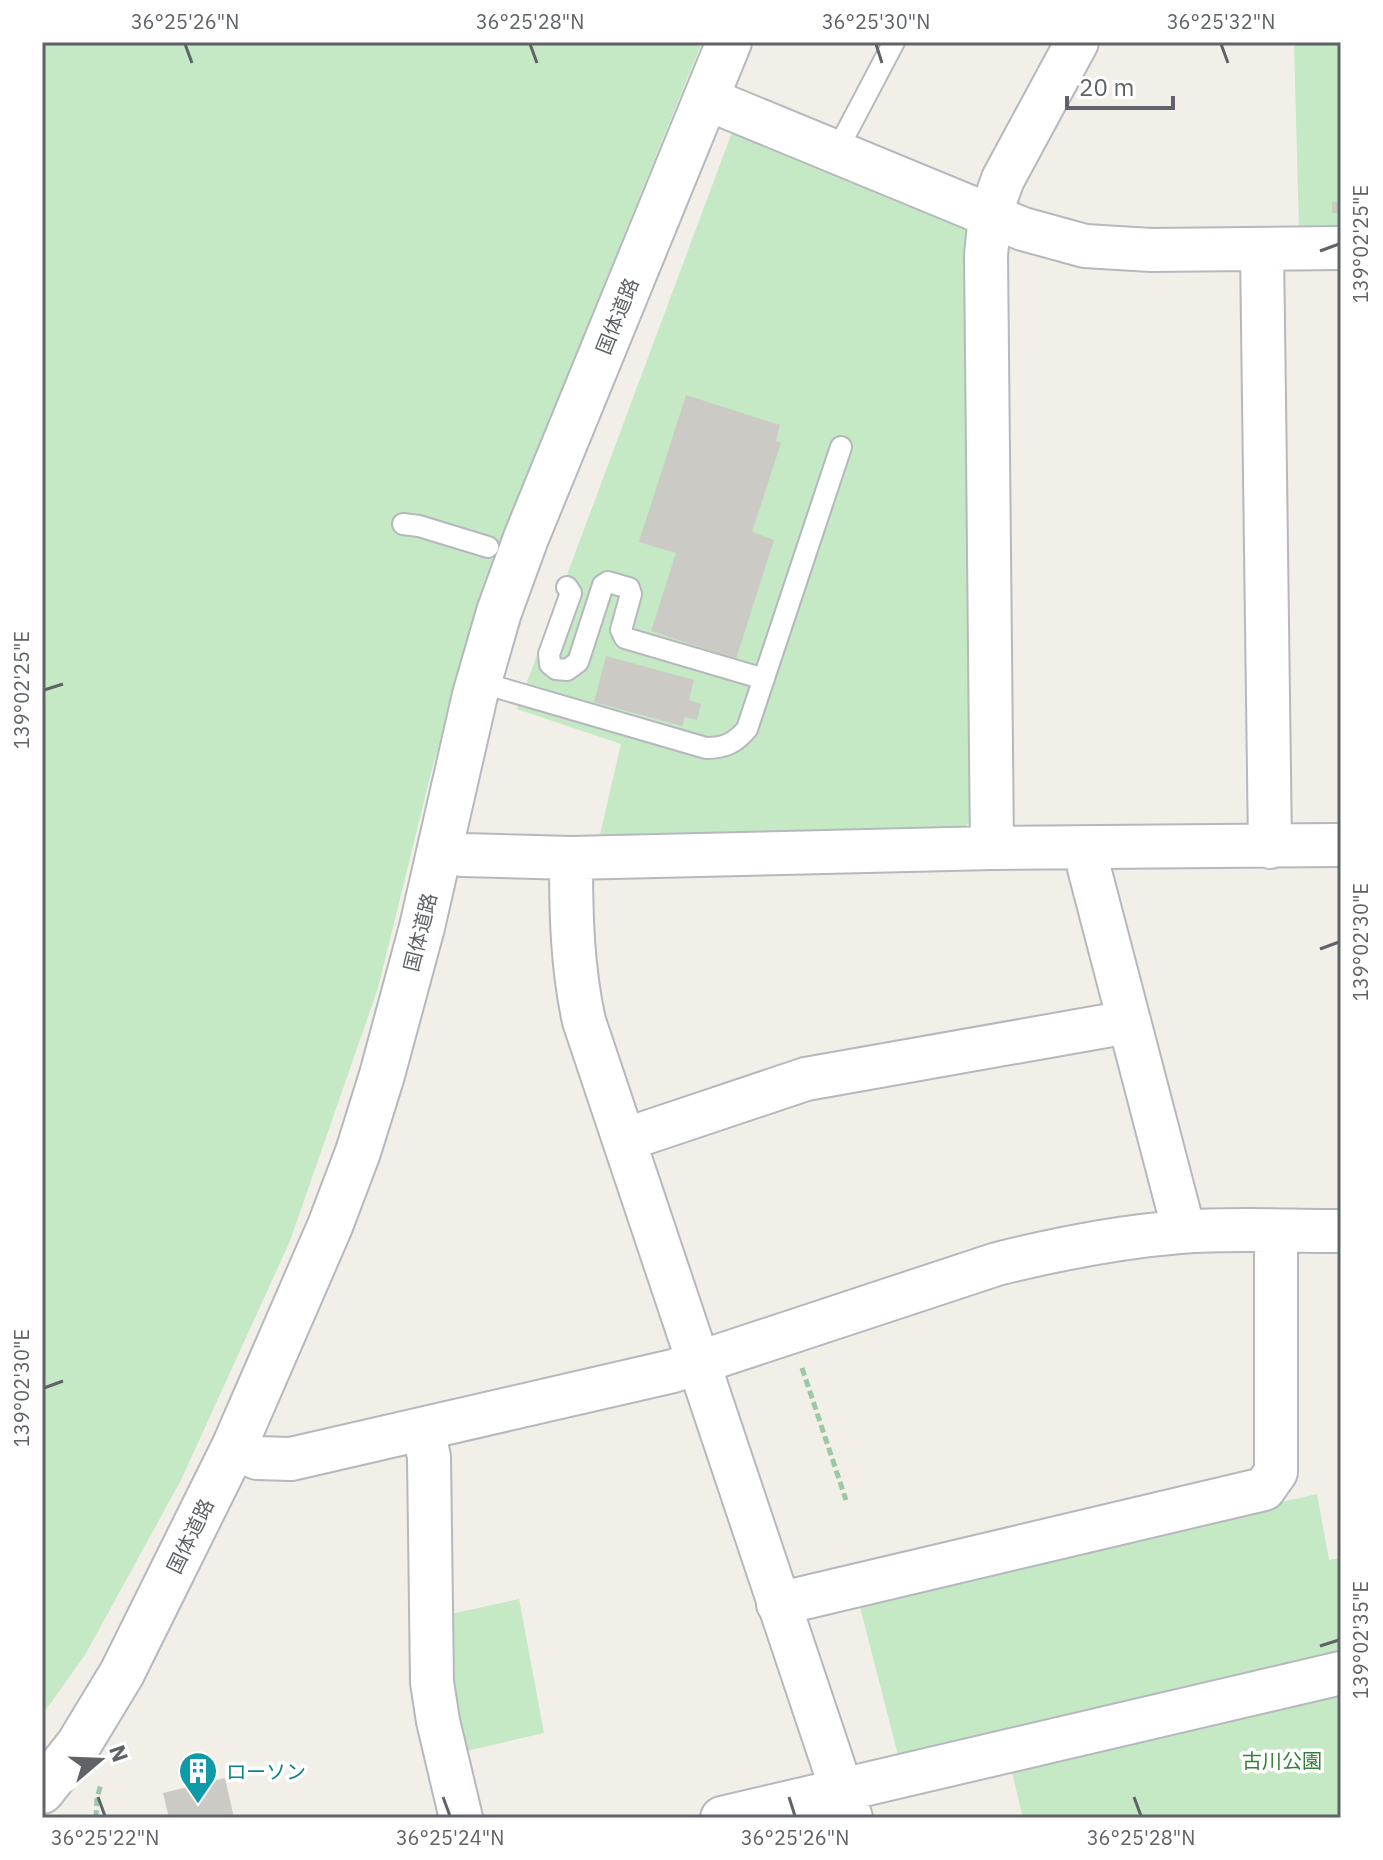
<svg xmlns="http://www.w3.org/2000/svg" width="1383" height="1860" font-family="'IBM Plex Sans','Noto Sans JP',sans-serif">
	<rect width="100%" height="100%" fill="#f1efe8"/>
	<path fill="#c5e8c5" d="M 42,42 L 702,42 L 527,475 L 473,627 L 432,769 L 378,988 L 290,1241 L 181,1480 L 85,1655 L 42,1715 Z
		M 1294,42 L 1341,42 L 1341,230 L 1299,230 Z
		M 734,127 L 964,227 L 969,238 L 977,815 L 957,834 L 599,839 L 621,744 L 517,709 Z
		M 1317,1494 L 1329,1560 L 1341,1558 L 1341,1658 L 899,1759 L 858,1599 Z
		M 519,1599 L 544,1733 L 462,1752 L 450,1704 L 446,1615 Z
		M 1341,1687 L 1341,1818 L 1023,1818 L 1010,1764 Z"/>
	<path fill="#cccac5" d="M 1332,202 L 1341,202 L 1341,213 L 1332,213 Z
		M 686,395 L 780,425 L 776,441 L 781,443 L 752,532 L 774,540 L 736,659 L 651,631 L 676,553 L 639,542 Z
		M 606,656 L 694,680 L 689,700 L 701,704 L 697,720 L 685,717 L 682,726 L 594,702 Z
		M 225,1778 L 234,1818 L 169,1818 L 163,1793 Z"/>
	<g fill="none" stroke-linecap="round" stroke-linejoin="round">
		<defs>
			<path id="service" d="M 838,153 L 844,137 L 894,42
				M 403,524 L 419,526 L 488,547
				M 567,587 L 571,593 L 549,654 L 550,664 L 556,669 L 567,670 L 578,662 L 603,585 L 608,582 L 629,588 L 631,594 L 621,630 L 625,638 L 764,679
				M 479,682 L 706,748 C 725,748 735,743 747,729 L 841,447"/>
			<path id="minor" d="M 705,98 L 1023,229 L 1085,246 L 1151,250 L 1341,248
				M 1262,250 L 1270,847
				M 992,848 L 986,255 L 990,215 L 1003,179 L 1077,42
				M 1091,849 L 1089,868 L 1180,1216 L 1182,1232
				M 440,851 L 463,855 L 571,858 L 992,848 L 1341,845
				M 571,858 C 571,913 572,967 584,1021 L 851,1818
				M 624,1140 L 806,1079 L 1128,1022
				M 423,1429 L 429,1457 L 432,1682 L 438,1721 L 461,1818
				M 234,1447 L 257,1458 L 291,1459 L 673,1371 L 997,1264 C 1057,1249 1118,1237 1180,1232 C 1233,1228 1288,1231 1341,1231
				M 778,1604 L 1264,1489 L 1276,1472 L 1276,1231
				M 722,1818 L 1341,1673"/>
			<path id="tertiary" d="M 42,1791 L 79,1744 L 122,1673 L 234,1447 L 330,1226 L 358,1152 L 382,1075 L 422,927 L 475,695 L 499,612 L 526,538 L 729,42"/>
		</defs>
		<use href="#service" stroke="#b5b8bc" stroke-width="24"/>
		<use href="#minor" stroke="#b5b8bc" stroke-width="46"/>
		<use href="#tertiary" stroke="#b5b8bc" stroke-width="48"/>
		<path stroke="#9cc7a9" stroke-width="5" stroke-dasharray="8 4" stroke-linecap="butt" d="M 802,1368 L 846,1500
			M 96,1818 L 97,1798 L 101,1784"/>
		<use href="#service" stroke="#fff" stroke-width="20"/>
		<use href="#minor" stroke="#fff" stroke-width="42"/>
		<use href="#tertiary" stroke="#fff" stroke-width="44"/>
	</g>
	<path fill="none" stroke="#5f6368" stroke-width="3" d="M 185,44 L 192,63M 530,44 L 537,63M 876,44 L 882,63M 1221,44 L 1228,63M 1320,251 L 1339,244M 44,690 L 63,684M 1320,949 L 1339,942M 44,1388 L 63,1381M 1320,1646 L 1339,1640M 98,1797 L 105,1816M 443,1797 L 450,1816M 789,1797 L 795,1816M 1134,1797 L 1141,1816"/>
	<defs>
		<symbol id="building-pin" viewBox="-11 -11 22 30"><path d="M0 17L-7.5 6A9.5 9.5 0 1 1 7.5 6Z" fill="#0f9aa8" stroke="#fff"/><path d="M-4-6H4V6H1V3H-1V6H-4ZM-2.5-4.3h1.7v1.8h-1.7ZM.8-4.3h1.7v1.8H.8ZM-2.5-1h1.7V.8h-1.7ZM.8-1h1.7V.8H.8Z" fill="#fff"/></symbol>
	</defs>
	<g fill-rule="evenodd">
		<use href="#building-pin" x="176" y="1749" width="44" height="60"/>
	</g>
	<g text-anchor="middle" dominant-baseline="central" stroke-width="7" stroke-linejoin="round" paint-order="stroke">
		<g font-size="20" fill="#5f6368" stroke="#fff">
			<text transform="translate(617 316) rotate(-68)">国体道路</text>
			<text transform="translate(420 932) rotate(-76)">国体道路</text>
			<text transform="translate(190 1536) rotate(-64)">国体道路</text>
		</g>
		<g font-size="20" fill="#348238" stroke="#fff">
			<text x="1282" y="1760">古川公園</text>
		</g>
		<g font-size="20" fill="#0d838f" stroke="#fff" text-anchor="start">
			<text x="226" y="1771">ローソン</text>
		</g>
	</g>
	<rect width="1383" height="1860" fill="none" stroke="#ffffff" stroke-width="88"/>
	<g transform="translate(100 1760) rotate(71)" stroke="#ffffff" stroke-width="6" paint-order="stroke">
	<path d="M0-6L14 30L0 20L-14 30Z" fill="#5f6368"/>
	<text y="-12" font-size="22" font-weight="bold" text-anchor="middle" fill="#5f6368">N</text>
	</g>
	<path d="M1067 96v12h106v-12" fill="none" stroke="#5f6368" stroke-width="4"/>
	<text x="1079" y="96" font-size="24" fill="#5f6368" stroke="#ffffff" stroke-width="6" paint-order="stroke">20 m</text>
	<rect x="44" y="44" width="1295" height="1772" fill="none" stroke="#5f6368" stroke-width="3"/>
	<g font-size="20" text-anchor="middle" fill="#5f6368">
		<text x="185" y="29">36°25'26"N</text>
		<text x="530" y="29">36°25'28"N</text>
		<text x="876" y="29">36°25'30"N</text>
		<text x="1221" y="29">36°25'32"N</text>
		<text transform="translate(1361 244) rotate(-90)" y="7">139°02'25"E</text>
		<text transform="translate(22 690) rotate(-90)" y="7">139°02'25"E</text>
		<text transform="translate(1361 942) rotate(-90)" y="7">139°02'30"E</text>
		<text transform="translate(22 1388) rotate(-90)" y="7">139°02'30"E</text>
		<text transform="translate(1361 1640) rotate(-90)" y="7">139°02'35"E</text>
		<text x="105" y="1845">36°25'22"N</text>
		<text x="450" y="1845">36°25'24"N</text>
		<text x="795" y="1845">36°25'26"N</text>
		<text x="1141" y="1845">36°25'28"N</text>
	</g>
</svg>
